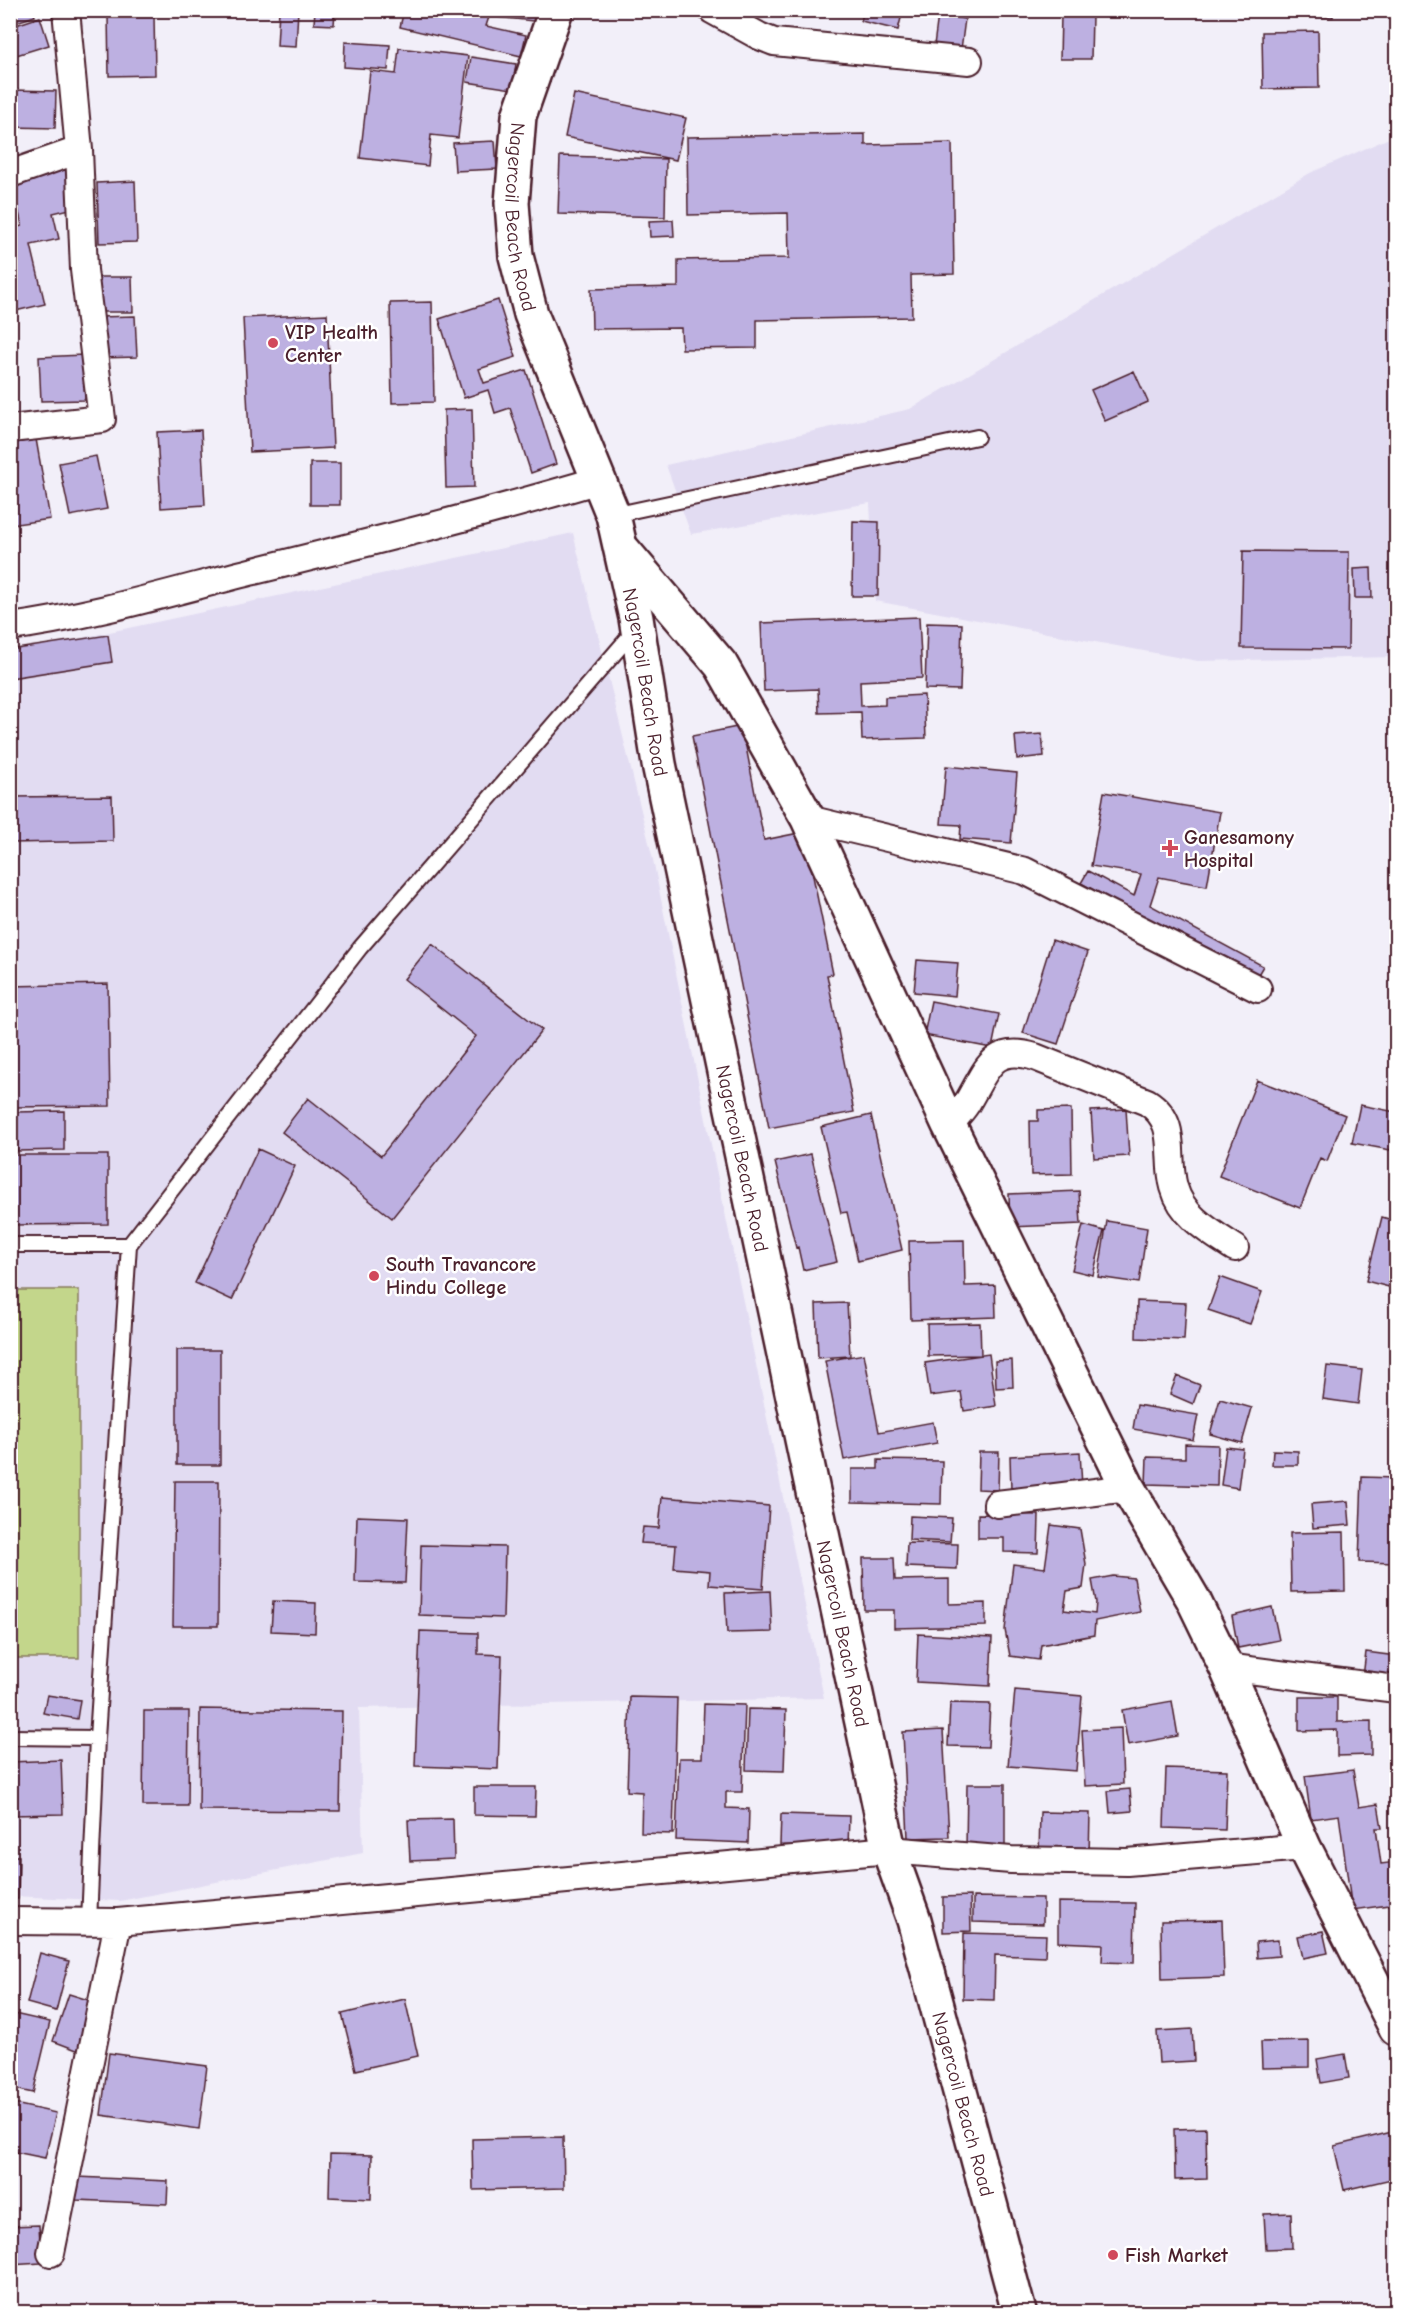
<svg xmlns="http://www.w3.org/2000/svg" width="1407" height="2323" font-family="'Comic Neue',sans-serif">
	<rect width="100%" height="100%" fill="#f2eff9"/>
	<filter id="ink" filterUnits="userSpaceOnUse"><feTurbulence type="fractalNoise" baseFrequency=".0167" numOctaves="2"/><feDisplacementMap in="SourceGraphic" scale="12" xChannelSelector="R" yChannelSelector="G"/><feConvolveMatrix kernelMatrix="1 2 1 2 8 2 1 2 1" color-interpolation-filters="sRGB"/></filter>
	<g filter="url(#ink)">
		<path fill="#e2dcf2" d="M 1396,135 L 1396,657 L 1198,661 L 875,601 L 870,503 L 691,534 L 666,465 L 910,409 L 1310,173 Z
			M 573,533 L 652,855 L 824,1698 L 359,1708 L 363,1853 L 120,1901 L 11,1896 L 11,653 Z"/>
		<path fill="#c3d68b" stroke="#867a5b" stroke-width="1.5" d="M 11,1290 L 79,1290 L 79,1658 L 11,1658 Z"/>
		<path fill="#bdb0e1" stroke="#4a1f2b" stroke-width="1.5" d="M 10,10 L 33,10 L 35,16 L 10,24 Z
			M 279,10 L 298,10 L 296,47 L 277,46 Z
			M 315,10 L 335,10 L 334,25 L 314,24 Z
			M 404,10 L 460,10 L 489,17 L 486,26 L 526,35 L 521,56 L 400,27 Z
			M 497,10 L 543,10 L 542,22 L 496,17 Z
			M 864,10 L 903,10 L 898,30 L 861,21 Z
			M 1308,10 L 1333,10 L 1333,17 L 1307,16 Z
			M 108,15 L 154,15 L 155,75 L 109,76 Z
			M 938,15 L 965,19 L 960,57 L 933,53 Z
			M 1061,15 L 1092,15 L 1091,59 L 1060,59 Z
			M 40,17 L 49,45 L 10,57 L 10,27 Z
			M 1318,31 L 1319,88 L 1263,89 L 1262,32 Z
			M 345,42 L 390,45 L 388,70 L 344,67 Z
			M 399,48 L 468,56 L 458,138 L 431,135 L 428,166 L 360,158 L 370,71 L 396,74 Z
			M 471,57 L 516,64 L 512,89 L 467,82 Z
			M 13,90 L 56,91 L 55,128 L 12,127 Z
			M 574,94 L 686,118 L 676,160 L 565,137 Z
			M 865,134 L 865,145 L 952,143 L 954,274 L 911,275 L 912,317 L 757,320 L 757,348 L 682,349 L 681,328 L 592,329 L 591,289 L 678,287 L 678,260 L 789,258 L 788,213 L 688,215 L 687,137 Z
			M 495,141 L 497,169 L 455,171 L 453,143 Z
			M 560,156 L 666,159 L 665,217 L 558,214 Z
			M 66,169 L 74,208 L 53,213 L 59,239 L 31,245 L 45,304 L 11,312 L 10,229 L 22,226 L 12,181 Z
			M 135,181 L 137,242 L 99,243 L 97,183 Z
			M 673,220 L 674,236 L 650,237 L 649,221 Z
			M 97,277 L 132,277 L 133,312 L 98,312 Z
			M 498,300 L 516,357 L 479,369 L 484,383 L 526,370 L 556,464 L 531,473 L 510,408 L 495,413 L 488,390 L 464,398 L 439,319 Z
			M 432,302 L 434,402 L 392,403 L 390,303 Z
			M 327,314 L 333,448 L 250,452 L 243,318 Z
			M 135,316 L 137,357 L 100,358 L 98,317 Z
			M 83,355 L 85,400 L 41,401 L 39,357 Z
			M 1134,371 L 1148,402 L 1105,421 L 1091,390 Z
			M 472,409 L 474,487 L 446,488 L 444,410 Z
			M 201,430 L 205,505 L 161,508 L 157,432 Z
			M 36,439 L 50,519 L 10,525 L 10,444 Z
			M 96,456 L 107,509 L 70,516 L 59,463 Z
			M 310,463 L 340,463 L 340,505 L 310,505 Z
			M 853,521 L 879,522 L 878,596 L 852,596 Z
			M 1243,551 L 1349,552 L 1348,649 L 1241,648 Z
			M 1371,568 L 1372,598 L 1355,598 L 1354,569 Z
			M 919,617 L 922,678 L 860,681 L 861,706 L 885,705 L 885,697 L 924,695 L 926,738 L 862,740 L 861,712 L 819,713 L 818,689 L 764,691 L 761,623 Z
			M 927,623 L 962,624 L 960,690 L 925,689 Z
			M 108,635 L 112,662 L 10,678 L 10,650 Z
			M 742,726 L 764,840 L 804,832 L 833,974 L 827,975 L 854,1112 L 769,1128 L 692,736 Z
			M 1042,734 L 1044,756 L 1017,759 L 1015,736 Z
			M 946,766 L 1017,773 L 1011,843 L 960,839 L 961,825 L 941,824 Z
			M 1104,792 L 1220,812 L 1207,886 L 1159,877 L 1150,905 L 1263,966 L 1256,978 L 1081,883 L 1088,871 L 1134,896 L 1141,874 L 1091,866 Z
			M 112,796 L 113,841 L 10,843 L 10,797 Z
			M 1052,940 L 1088,952 L 1058,1044 L 1023,1033 Z
			M 432,944 L 542,1030 L 392,1218 L 282,1132 L 308,1098 L 381,1156 L 476,1036 L 404,979 Z
			M 917,960 L 958,963 L 955,996 L 914,992 Z
			M 108,984 L 110,1106 L 10,1107 L 10,986 Z
			M 931,1001 L 999,1014 L 992,1048 L 924,1035 Z
			M 1257,1080 L 1345,1115 L 1327,1161 L 1320,1158 L 1300,1208 L 1219,1176 Z
			M 1360,1105 L 1396,1112 L 1396,1151 L 1352,1143 Z
			M 1071,1109 L 1072,1174 L 1031,1175 L 1030,1121 L 1038,1121 L 1038,1110 Z
			M 1126,1109 L 1129,1156 L 1094,1158 L 1091,1111 Z
			M 64,1111 L 64,1150 L 17,1151 L 16,1112 Z
			M 871,1115 L 902,1250 L 858,1261 L 847,1212 L 841,1213 L 821,1127 Z
			M 258,1149 L 295,1166 L 232,1300 L 195,1283 Z
			M 811,1154 L 837,1262 L 803,1270 L 798,1247 L 796,1248 L 775,1162 Z
			M 10,1155 L 108,1155 L 108,1224 L 10,1225 Z
			M 1079,1191 L 1081,1224 L 1010,1227 L 1009,1194 Z
			M 1382,1217 L 1396,1221 L 1396,1259 L 1389,1287 L 1366,1281 Z
			M 1107,1221 L 1147,1228 L 1139,1283 L 1098,1277 Z
			M 1083,1225 L 1104,1231 L 1093,1275 L 1072,1270 Z
			M 964,1240 L 965,1286 L 995,1285 L 996,1317 L 911,1320 L 909,1241 Z
			M 1220,1277 L 1262,1292 L 1250,1324 L 1208,1310 Z
			M 1137,1301 L 1186,1303 L 1184,1340 L 1136,1338 Z
			M 847,1303 L 850,1356 L 818,1358 L 816,1304 Z
			M 980,1323 L 981,1355 L 928,1356 L 927,1324 Z
			M 177,1350 L 220,1350 L 220,1465 L 177,1465 Z
			M 864,1354 L 879,1432 L 933,1422 L 937,1443 L 844,1460 L 825,1361 Z
			M 989,1354 L 996,1406 L 964,1411 L 961,1392 L 930,1396 L 925,1363 Z
			M 1012,1360 L 1013,1387 L 996,1388 L 995,1361 Z
			M 1327,1366 L 1362,1370 L 1358,1404 L 1323,1399 Z
			M 1177,1376 L 1200,1385 L 1193,1404 L 1170,1394 Z
			M 1220,1399 L 1252,1408 L 1242,1443 L 1210,1434 Z
			M 1137,1405 L 1198,1415 L 1193,1440 L 1133,1429 Z
			M 1185,1444 L 1218,1445 L 1217,1486 L 1146,1484 L 1147,1457 L 1185,1458 Z
			M 1226,1447 L 1243,1449 L 1238,1488 L 1221,1485 Z
			M 1273,1450 L 1298,1451 L 1298,1465 L 1272,1465 Z
			M 979,1452 L 999,1452 L 998,1490 L 978,1489 Z
			M 1080,1452 L 1082,1486 L 1011,1490 L 1010,1456 Z
			M 878,1460 L 942,1461 L 941,1504 L 852,1502 L 852,1469 L 878,1469 Z
			M 1362,1477 L 1396,1478 L 1396,1563 L 1359,1562 Z
			M 175,1481 L 219,1481 L 218,1626 L 173,1626 Z
			M 662,1497 L 769,1506 L 763,1589 L 709,1585 L 710,1571 L 674,1568 L 676,1545 L 641,1543 L 643,1527 L 659,1528 Z
			M 1348,1501 L 1350,1525 L 1313,1528 L 1311,1504 Z
			M 978,1514 L 1039,1515 L 1038,1553 L 1004,1552 L 1004,1538 L 978,1538 Z
			M 357,1516 L 408,1518 L 405,1583 L 355,1582 Z
			M 910,1516 L 952,1518 L 950,1542 L 909,1540 Z
			M 1051,1525 L 1080,1529 L 1086,1564 L 1083,1588 L 1067,1591 L 1064,1610 L 1095,1614 L 1096,1602 L 1092,1580 L 1113,1576 L 1134,1578 L 1140,1612 L 1095,1621 L 1094,1635 L 1041,1645 L 1039,1660 L 1010,1656 L 1005,1630 L 1013,1564 L 1045,1568 Z
			M 1344,1532 L 1345,1591 L 1291,1592 L 1290,1533 Z
			M 907,1543 L 958,1544 L 957,1569 L 906,1567 Z
			M 421,1545 L 505,1547 L 503,1618 L 419,1615 Z
			M 863,1558 L 894,1558 L 895,1580 L 949,1579 L 949,1604 L 986,1603 L 986,1626 L 894,1628 L 894,1610 L 864,1610 Z
			M 770,1591 L 772,1632 L 727,1633 L 725,1593 Z
			M 273,1601 L 316,1603 L 315,1633 L 271,1631 Z
			M 1272,1607 L 1279,1640 L 1238,1648 L 1232,1616 Z
			M 420,1631 L 478,1633 L 478,1654 L 502,1655 L 498,1769 L 415,1766 Z
			M 918,1634 L 992,1638 L 990,1686 L 916,1682 Z
			M 1366,1652 L 1396,1656 L 1396,1681 L 1363,1677 Z
			M 1015,1690 L 1082,1696 L 1076,1771 L 1008,1766 Z
			M 47,1695 L 80,1700 L 77,1719 L 43,1713 Z
			M 630,1697 L 677,1698 L 673,1834 L 641,1833 L 642,1792 L 627,1791 Z
			M 1299,1697 L 1337,1697 L 1337,1722 L 1371,1721 L 1371,1755 L 1337,1756 L 1337,1730 L 1299,1731 Z
			M 1172,1701 L 1178,1736 L 1128,1745 L 1122,1710 Z
			M 950,1703 L 990,1704 L 988,1747 L 948,1746 Z
			M 704,1704 L 745,1705 L 742,1792 L 726,1792 L 726,1808 L 749,1809 L 748,1843 L 676,1840 L 679,1758 L 702,1758 Z
			M 200,1709 L 342,1711 L 340,1811 L 199,1810 Z
			M 748,1709 L 786,1710 L 784,1771 L 746,1770 Z
			M 144,1711 L 189,1711 L 188,1806 L 143,1806 Z
			M 1121,1728 L 1123,1784 L 1085,1786 L 1082,1730 Z
			M 943,1730 L 949,1837 L 908,1838 L 903,1732 Z
			M 61,1760 L 63,1814 L 10,1815 L 10,1762 Z
			M 1166,1768 L 1227,1770 L 1225,1830 L 1164,1828 Z
			M 1353,1770 L 1359,1807 L 1378,1804 L 1382,1828 L 1376,1828 L 1381,1864 L 1396,1862 L 1396,1904 L 1352,1910 L 1339,1815 L 1311,1819 L 1305,1776 Z
			M 967,1784 L 1005,1784 L 1005,1849 L 966,1849 Z
			M 474,1787 L 536,1787 L 535,1816 L 474,1815 Z
			M 1130,1789 L 1132,1811 L 1110,1813 L 1108,1791 Z
			M 1040,1812 L 1090,1813 L 1089,1856 L 1039,1855 Z
			M 781,1814 L 849,1816 L 848,1847 L 780,1845 Z
			M 453,1819 L 454,1859 L 410,1861 L 408,1820 Z
			M 10,1856 L 19,1856 L 18,1899 L 10,1899 Z
			M 970,1896 L 971,1931 L 943,1932 L 943,1897 Z
			M 973,1897 L 1043,1898 L 1043,1924 L 973,1922 Z
			M 1058,1902 L 1135,1903 L 1134,1963 L 1102,1962 L 1103,1944 L 1058,1942 Z
			M 1222,1920 L 1224,1977 L 1162,1979 L 1161,1921 Z
			M 1323,1931 L 1328,1953 L 1303,1958 L 1298,1936 Z
			M 964,1933 L 1046,1935 L 1045,1957 L 995,1955 L 994,2000 L 963,1999 Z
			M 1278,1940 L 1279,1956 L 1257,1958 L 1256,1942 Z
			M 40,1953 L 69,1961 L 56,2011 L 27,2003 Z
			M 69,1994 L 98,2003 L 82,2052 L 53,2041 Z
			M 405,1999 L 418,2056 L 356,2070 L 342,2014 Z
			M 10,2013 L 50,2022 L 33,2093 L 10,2088 Z
			M 1192,2029 L 1194,2061 L 1159,2063 L 1157,2031 Z
			M 1309,2041 L 1309,2067 L 1262,2068 L 1261,2042 Z
			M 109,2053 L 207,2066 L 199,2129 L 101,2115 Z
			M 1345,2054 L 1349,2078 L 1321,2083 L 1317,2059 Z
			M 10,2103 L 56,2113 L 45,2158 L 10,2151 Z
			M 1206,2128 L 1207,2179 L 1175,2180 L 1174,2129 Z
			M 1396,2131 L 1396,2178 L 1344,2190 L 1334,2146 Z
			M 563,2137 L 564,2188 L 473,2190 L 472,2139 Z
			M 330,2154 L 372,2155 L 371,2199 L 329,2197 Z
			M 77,2177 L 168,2181 L 167,2204 L 76,2200 Z
			M 1291,2213 L 1292,2248 L 1266,2249 L 1264,2214 Z
			M 39,2225 L 41,2263 L 10,2265 L 10,2226 Z"/>
		<g fill="none" stroke-linecap="round" stroke-linejoin="round">
			<defs>
				<path id="lane" d="M 613,515 L 977,437
					M 10,1245 L 129,1245 L 97,1738 L 10,1737
					M 129,1245 L 360,948 L 634,631
					M 89,1922 L 97,1738"/>
				<path id="street" d="M 712,10 L 759,36 L 774,42 L 969,61
					M 10,174 L 79,150 L 66,10
					M 10,429 L 102,419 L 84,270 L 79,150
					M 10,627 C 92,616 171,592 250,572 C 367,543 484,514 599,480
					M 808,819 L 1025,871 L 1258,989
					M 949,1125 C 955,1118 962,1111 967,1103 C 986,1072 991,1043 1035,1057 L 1147,1102 C 1180,1123 1165,1155 1174,1187 C 1182,1217 1212,1233 1235,1248
					M 997,1504 L 1128,1488
					M 1226,1667 L 1396,1689
					M 10,1921 L 118,1922 L 889,1850 L 1011,1860 L 1127,1862 L 1304,1847
					M 51,2253 L 118,1922"/>
				<g id="secondary">
					<path id="s1" d="M 556,10 L 519,116 L 512,203 L 516,256 L 531,314 L 613,515 L 636,618 L 659,764 L 889,1850 L 914,1920 L 1019,2312"/>
					<path d="M 624,551 L 721,665 L 808,819 L 949,1125 L 1128,1488 L 1193,1599 L 1226,1667 L 1304,1847 L 1396,2028"/>
				</g>
			</defs>
			<use href="#lane" stroke="#4a1f2b" stroke-width="18"/>
			<use href="#street" stroke="#4a1f2b" stroke-width="30"/>
			<use href="#secondary" stroke="#4a1f2b" stroke-width="38"/>
			<use href="#lane" stroke="#fff" stroke-width="14"/>
			<use href="#street" stroke="#fff" stroke-width="26"/>
			<use href="#secondary" stroke="#fff" stroke-width="33"/>
		</g>
	</g>
	<g fill="#d1495b" stroke="#fff" stroke-width="2">
		<circle cx="273" cy="343" r="6"/>
		<path d="M1167 839h6v6h6v6h-6v6h-6v-6h-6v-6h6z"/>
		<circle cx="374" cy="1276" r="6"/>
		<circle cx="1113" cy="2255" r="6"/>
	</g>
	<g text-anchor="middle" dominant-baseline="central" stroke-width="5" stroke-linejoin="round" paint-order="stroke">
		<g font-size="20" fill="#4a1f2b" stroke="#fff">
			<text stroke="none"><textPath href="#s1" startOffset="214">Nagercoil Beach Road</textPath></text>
			<text stroke="none"><textPath href="#s1" startOffset="700">Nagercoil Beach Road</textPath></text>
			<text stroke="none"><textPath href="#s1" startOffset="1186">Nagercoil Beach Road</textPath></text>
			<text stroke="none"><textPath href="#s1" startOffset="1672">Nagercoil Beach Road</textPath></text>
			<text stroke="none"><textPath href="#s1" startOffset="2158">Nagercoil Beach Road</textPath></text>
		</g>
		<g font-size="20" font-weight="bold" fill="#4a1f2b" stroke="#fff" text-anchor="start">
			<text x="285" y="332">VIP Health<tspan x="285" dy="23">Center</tspan></text>
			<text x="1184" y="837">Ganesamony<tspan x="1184" dy="23">Hospital</tspan></text>
			<text x="386" y="1264">South Travancore<tspan x="386" dy="23">Hindu College</tspan></text>
			<text x="1125" y="2255">Fish Market</text>
		</g>
	</g>
	<rect width="1407" height="2323" fill="none" stroke="#fff" stroke-width="36"/>
	<rect x="18" y="18" width="1371" height="2287" fill="none" stroke="#4a1f2b" stroke-width="2" filter="url(#ink)"/>
</svg>
